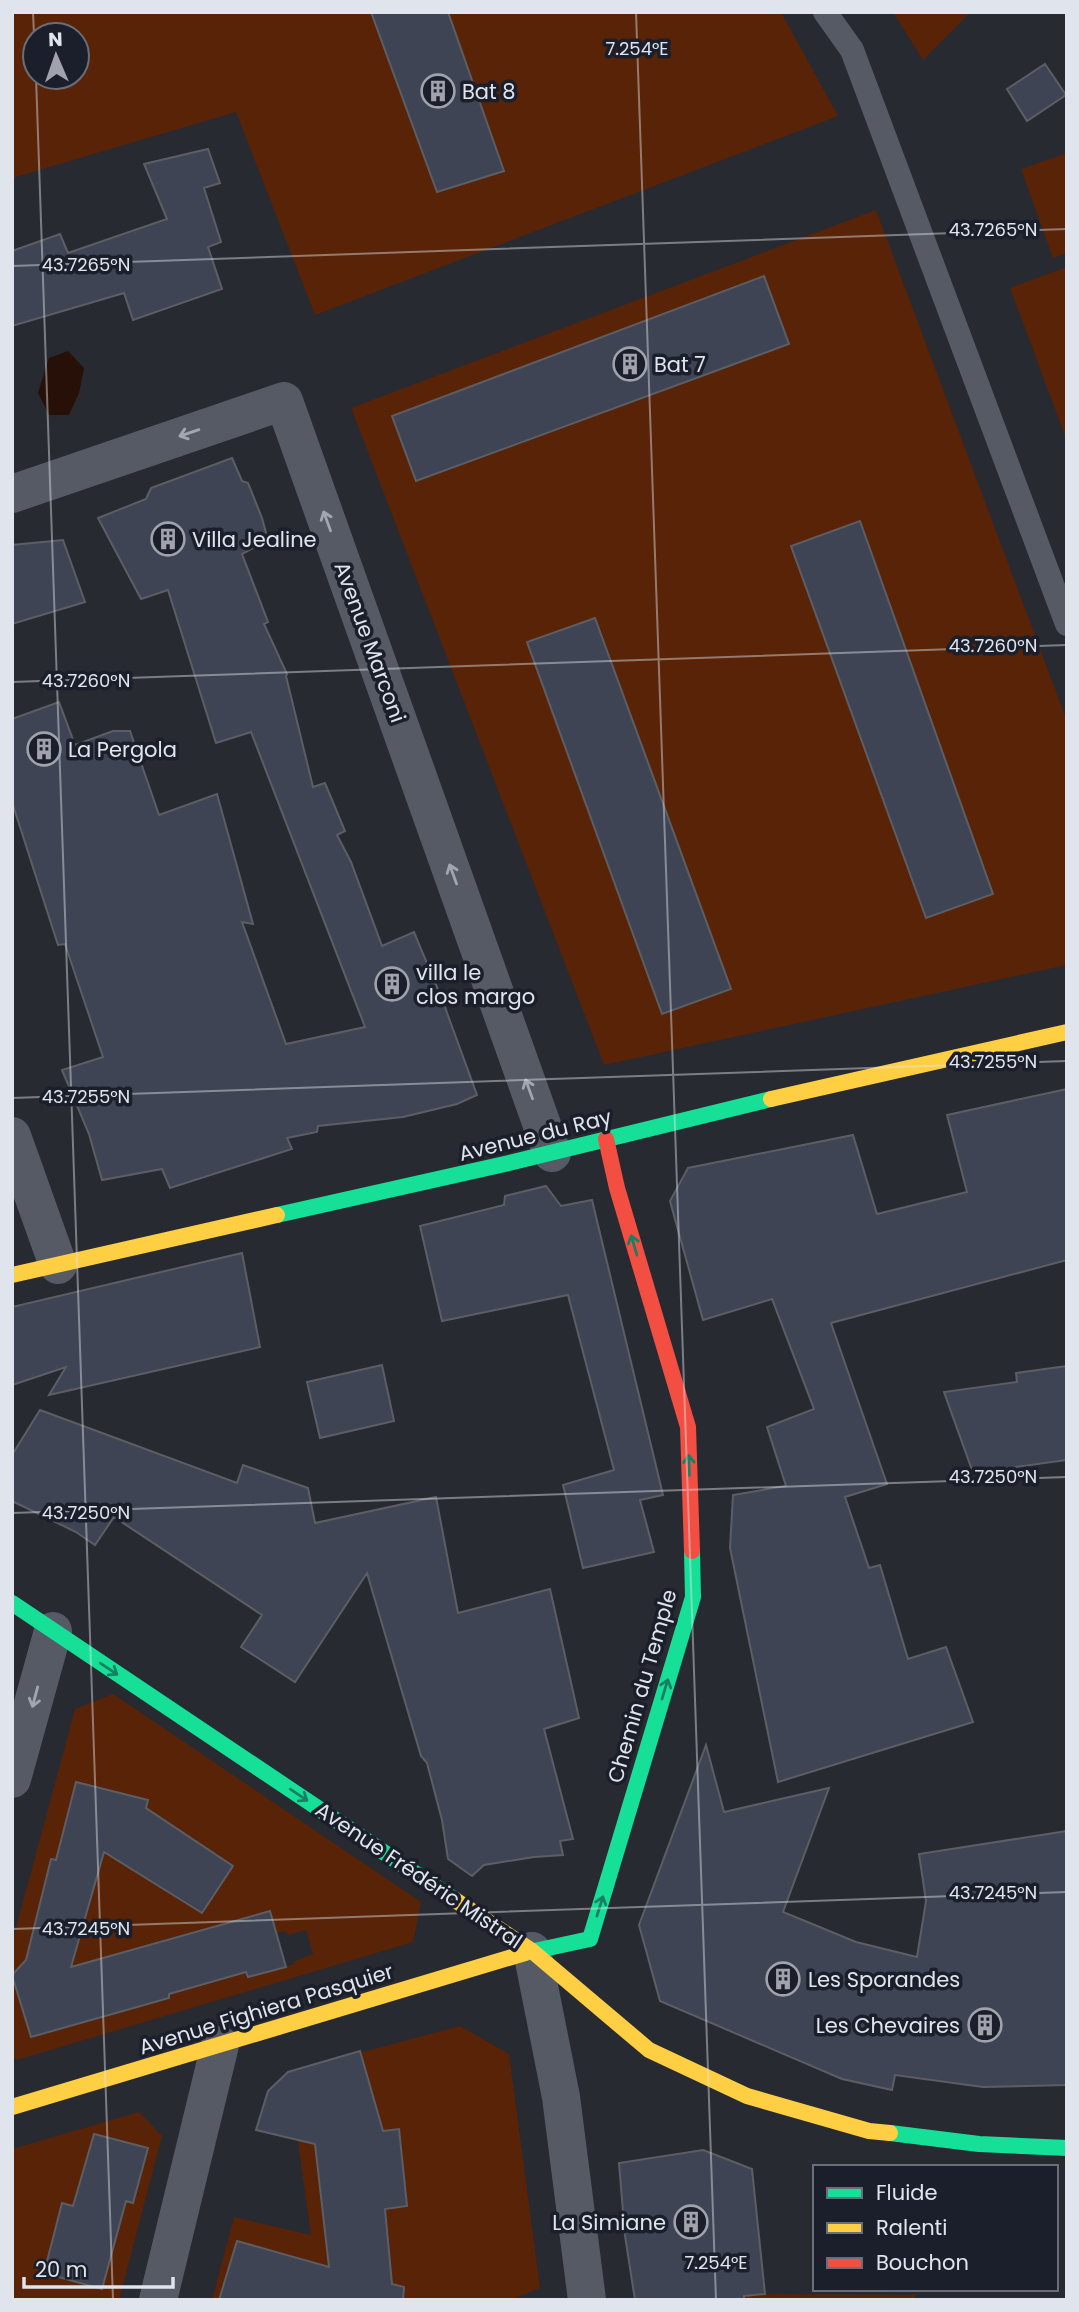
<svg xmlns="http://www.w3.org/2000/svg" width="1079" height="2312" font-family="Poppins,sans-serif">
	<rect width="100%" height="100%" fill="#282a31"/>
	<path fill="#582307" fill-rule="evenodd" d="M 12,12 L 781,12 L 838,116 L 315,315 L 236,112 L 12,178 ZM 35,35 L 77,35 L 77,77 L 35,77 Z
		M 893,12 L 971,12 L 923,60 Z
		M 1067,153 L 1067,253 L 1053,258 L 1021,169 Z
		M 876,210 L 1067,721 L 1067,965 L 604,1065 L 351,408 Z
		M 1067,267 L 1067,441 L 1010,288 Z
		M 113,1694 L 421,1902 L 413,1942 L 17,2060 L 12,2055 L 12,1942 L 75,1709 ZM 76,1782 L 148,1801 L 141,1830 ZM 51,1859 L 98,1871 L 36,1919 ZM 270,1911 L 277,1933 L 286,1931 L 288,1935 L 306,1930 L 313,1954 L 295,1961 L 294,1964 L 248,1977 L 234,1921 ZM 177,1936 L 191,1987 L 169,1994 L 169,1999 L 143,2005 L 128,1950 ZM 27,1959 L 106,2016 L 31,2036 L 14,1980 L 20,1966 Z
		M 460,2026 L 509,2054 L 540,2288 L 510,2300 L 212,2300 L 234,2217 L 311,2235 L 288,2072 Z
		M 139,2112 L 162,2136 L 119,2300 L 12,2300 L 12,2149 Z
		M 765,2294 L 915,2295 L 915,2300 L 744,2300 L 744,2296 Z"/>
	<path fill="#261007" d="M 68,351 L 84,368 L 79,393 L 69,415 L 49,415 L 38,393 L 49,358 Z"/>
	<path fill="#3e4453" stroke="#5c5e64" stroke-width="2" d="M 371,12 L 448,12 L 504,171 L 437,192 Z
		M 1045,64 L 1066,95 L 1027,121 L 1007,89 Z
		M 208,149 L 220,183 L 204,188 L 221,242 L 208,247 L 222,289 L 133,320 L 124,293 L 12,326 L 12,251 L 60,234 L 68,253 L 167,219 L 144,164 Z
		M 764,276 L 789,344 L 416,481 L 392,416 Z
		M 232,458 L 242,481 L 248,483 L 262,518 L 268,540 L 242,554 L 268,622 L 264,624 L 287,674 L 286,676 L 313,787 L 325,783 L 345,831 L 337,835 L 351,862 L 382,946 L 414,932 L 442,999 L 477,1095 L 457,1104 L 403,1117 L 318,1126 L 317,1132 L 287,1138 L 292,1149 L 170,1188 L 162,1169 L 102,1180 L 89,1134 L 62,1070 L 103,1057 L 65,944 L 58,945 L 12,802 L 12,719 L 59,702 L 75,745 L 113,731 L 130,731 L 159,815 L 217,794 L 253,924 L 242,922 L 286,1044 L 365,1027 L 251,732 L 216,743 L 168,590 L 141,599 L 98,518 L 146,499 L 151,488 Z
		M 860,521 L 993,894 L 926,918 L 791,546 Z
		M 63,540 L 85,602 L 12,624 L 12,545 Z
		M 595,618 L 731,989 L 662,1014 L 527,642 Z
		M 1067,1089 L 1067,1260 L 831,1323 L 887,1484 L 845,1497 L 869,1568 L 880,1565 L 908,1659 L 946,1647 L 973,1722 L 778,1782 L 730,1548 L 733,1495 L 786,1486 L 767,1427 L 814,1409 L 772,1299 L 703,1320 L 670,1201 L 688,1168 L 853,1135 L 877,1214 L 967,1192 L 947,1115 Z
		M 546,1186 L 561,1206 L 592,1200 L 663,1495 L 640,1500 L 654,1552 L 583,1568 L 563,1485 L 614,1470 L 568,1295 L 442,1321 L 420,1226 L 504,1205 L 505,1196 Z
		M 242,1253 L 260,1347 L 49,1395 L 66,1367 L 12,1385 L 12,1307 Z
		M 382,1365 L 394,1421 L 320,1438 L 307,1382 Z
		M 1067,1366 L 1067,1460 L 973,1473 L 944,1392 L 1017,1382 L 1016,1373 Z
		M 40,1410 L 237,1483 L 243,1465 L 308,1488 L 315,1523 L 436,1497 L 458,1613 L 550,1589 L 579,1718 L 544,1729 L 573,1839 L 560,1841 L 563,1855 L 534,1857 L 484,1865 L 472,1876 L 448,1859 L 442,1820 L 427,1763 L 421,1756 L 367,1573 L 295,1682 L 241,1647 L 262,1615 L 114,1517 L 95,1545 L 76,1532 L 12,1501 L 12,1455 Z
		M 706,1745 L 724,1812 L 829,1788 L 783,1912 L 856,1942 L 917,1957 L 926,1901 L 919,1854 L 1067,1831 L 1067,2085 L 983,2087 L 895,2075 L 892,2090 L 842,2079 L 660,2001 L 639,1925 Z
		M 76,1782 L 148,1800 L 146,1808 L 233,1866 L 202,1913 L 104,1852 L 71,1967 L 270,1911 L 286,1967 L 248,1977 L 246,1972 L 169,1994 L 169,1998 L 31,2037 L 12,1975 L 26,1960 L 51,1859 L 56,1860 Z
		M 360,2051 L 383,2131 L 399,2129 L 407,2206 L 385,2209 L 392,2284 L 404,2287 L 403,2300 L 219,2300 L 237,2241 L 329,2267 L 315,2144 L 256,2130 L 268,2091 L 288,2072 Z
		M 94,2134 L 148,2148 L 133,2203 L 126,2201 L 102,2289 L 44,2273 L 62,2203 L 73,2206 Z
		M 703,2150 L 752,2169 L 765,2294 L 744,2296 L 744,2300 L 635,2300 L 625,2236 L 619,2163 Z"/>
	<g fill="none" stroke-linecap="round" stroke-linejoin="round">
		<path stroke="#565a65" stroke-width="24" d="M 825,12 L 852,50 L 1067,624"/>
		<path stroke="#565a65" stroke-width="38" d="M 12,494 L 284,401 L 552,1153
			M 12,1136 L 58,1265
			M 12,1779 L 53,1631
			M 532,1951 L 561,2097 L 587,2300
			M 158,2300 L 220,2045"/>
		<path stroke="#16e098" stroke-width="16" d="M 277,1215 L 509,1163 L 771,1099
			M 12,1603 L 455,1900
			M 525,1953 L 590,1939 L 693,1597 L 692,1551
			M 890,2133 L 979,2144 L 1067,2148"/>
		<path stroke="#ffcf43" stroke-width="16" d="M 771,1099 L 1067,1032
			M 12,1275 L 277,1215
			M 455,1900 L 532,1951 L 649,2050 L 747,2096 L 869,2131 L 890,2133
			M 12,2107 L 525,1953"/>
		<path stroke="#f24e42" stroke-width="16" d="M 606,1139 L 617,1188 L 688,1427 L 692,1551"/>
	</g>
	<defs><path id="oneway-shaft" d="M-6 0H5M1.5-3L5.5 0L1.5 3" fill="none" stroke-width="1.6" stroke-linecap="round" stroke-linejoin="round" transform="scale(1.75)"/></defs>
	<g stroke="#a2a6af">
		<use href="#oneway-shaft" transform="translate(189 433) rotate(161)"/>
		<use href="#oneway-shaft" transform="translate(327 521) rotate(-110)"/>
		<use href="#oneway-shaft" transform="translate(453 874) rotate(-110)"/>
		<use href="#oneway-shaft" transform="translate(529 1089) rotate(-110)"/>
		<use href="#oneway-shaft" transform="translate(35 1697) rotate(105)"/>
	</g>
	<g stroke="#188062">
		<use href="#oneway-shaft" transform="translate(634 1245) rotate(-106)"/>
		<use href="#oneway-shaft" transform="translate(689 1465) rotate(-92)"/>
		<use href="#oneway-shaft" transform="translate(109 1669) rotate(34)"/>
		<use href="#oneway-shaft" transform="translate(665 1689) rotate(-73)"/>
		<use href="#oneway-shaft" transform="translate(299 1795) rotate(34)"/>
		<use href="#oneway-shaft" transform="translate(600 1906) rotate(-73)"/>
	</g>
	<path fill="none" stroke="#e0e4ec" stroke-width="2" stroke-opacity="0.45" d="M 33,12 L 35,58M 636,12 L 716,2300M 36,77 L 113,2300M 12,266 L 1067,229M 12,682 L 1067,645M 12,1098 L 1067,1061M 12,1513 L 1067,1477M 12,1929 L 1067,1892"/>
	<defs>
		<symbol id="building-ring" viewBox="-11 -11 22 22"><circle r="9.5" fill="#1a1f2b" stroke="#a0a3ab" stroke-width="1.5"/><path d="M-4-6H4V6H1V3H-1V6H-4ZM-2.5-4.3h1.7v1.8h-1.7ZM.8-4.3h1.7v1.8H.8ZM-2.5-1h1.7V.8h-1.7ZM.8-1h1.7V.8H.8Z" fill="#a0a3ab"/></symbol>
	</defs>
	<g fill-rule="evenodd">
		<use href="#building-ring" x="419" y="72" width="38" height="38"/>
		<use href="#building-ring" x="611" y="345" width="38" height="38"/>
		<use href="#building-ring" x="149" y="520" width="38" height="38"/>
		<use href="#building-ring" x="25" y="730" width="38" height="38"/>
		<use href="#building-ring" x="373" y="965" width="38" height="38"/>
		<use href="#building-ring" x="764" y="1960" width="38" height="38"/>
		<use href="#building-ring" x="966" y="2006" width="38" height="38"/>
		<use href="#building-ring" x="672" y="2203" width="38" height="38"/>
	</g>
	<g text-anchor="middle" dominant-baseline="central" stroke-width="7" stroke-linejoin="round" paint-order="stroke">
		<g font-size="21" fill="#e0e4ec" stroke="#1a1f2b" text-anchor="start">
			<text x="462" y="91">Bat 8</text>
			<text x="654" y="364">Bat 7</text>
			<text x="192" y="539">Villa Jealine</text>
			<text x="68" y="749">La Pergola</text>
			<text x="416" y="972">villa le<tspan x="416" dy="24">clos margo</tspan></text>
			<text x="808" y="1979">Les Sporandes</text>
			<text x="960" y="2025" text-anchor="end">Les Chevaires</text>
			<text x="666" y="2222" text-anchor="end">La Simiane</text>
		</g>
		<g font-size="21" fill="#e0e4ec" stroke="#1a1f2b">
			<text transform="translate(370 642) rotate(70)">Avenue Marconi</text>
			<text transform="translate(535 1135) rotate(-14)">Avenue du Ray</text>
			<text transform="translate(642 1686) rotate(-74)">Chemin du Temple</text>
			<text transform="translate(419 1875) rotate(34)">Avenue Frédéric Mistral</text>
			<text transform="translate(266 2009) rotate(-17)">Avenue Fighiera Pasquier</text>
		</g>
	</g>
	<g font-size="18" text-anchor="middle" fill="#e0e4ec" stroke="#1a1f2b" stroke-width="7" stroke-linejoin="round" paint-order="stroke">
		<text x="637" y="55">7.254°E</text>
		<text x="993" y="236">43.7265°N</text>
		<text x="86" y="271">43.7265°N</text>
		<text x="993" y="652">43.7260°N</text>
		<text x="86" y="687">43.7260°N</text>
		<text x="993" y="1068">43.7255°N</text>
		<text x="86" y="1103">43.7255°N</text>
		<text x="993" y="1483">43.7250°N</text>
		<text x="86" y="1519">43.7250°N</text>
		<text x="993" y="1899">43.7245°N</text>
		<text x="86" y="1935">43.7245°N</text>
		<text x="716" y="2269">7.254°E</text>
	</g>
	<rect width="1079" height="2312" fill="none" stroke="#e0e4ec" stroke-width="28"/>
	<rect x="813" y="2165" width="245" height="126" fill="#1a1f2b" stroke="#696e78" stroke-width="2"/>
	<rect x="827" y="2188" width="35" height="10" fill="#16e098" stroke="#696e78" stroke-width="2"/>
	<text x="876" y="2200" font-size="21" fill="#e0e4ec">Fluide</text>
	<rect x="827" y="2223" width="35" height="10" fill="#ffcf43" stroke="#696e78" stroke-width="2"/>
	<text x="876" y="2235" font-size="21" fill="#e0e4ec">Ralenti</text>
	<rect x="827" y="2258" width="35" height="10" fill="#f24e42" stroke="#696e78" stroke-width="2"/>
	<text x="876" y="2270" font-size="21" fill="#e0e4ec">Bouchon</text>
	<g transform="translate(56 56) rotate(358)"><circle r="33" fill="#1a1f2b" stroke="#696e78" stroke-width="2"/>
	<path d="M0-5L12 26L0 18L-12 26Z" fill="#a0a3ab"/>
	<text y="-10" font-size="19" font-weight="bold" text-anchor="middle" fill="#e0e4ec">N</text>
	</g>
	<path d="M24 2277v10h149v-10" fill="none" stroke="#e0e4ec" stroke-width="3.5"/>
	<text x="35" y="2277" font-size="21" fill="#e0e4ec" stroke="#1a1f2b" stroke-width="5" paint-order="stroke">20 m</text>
</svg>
